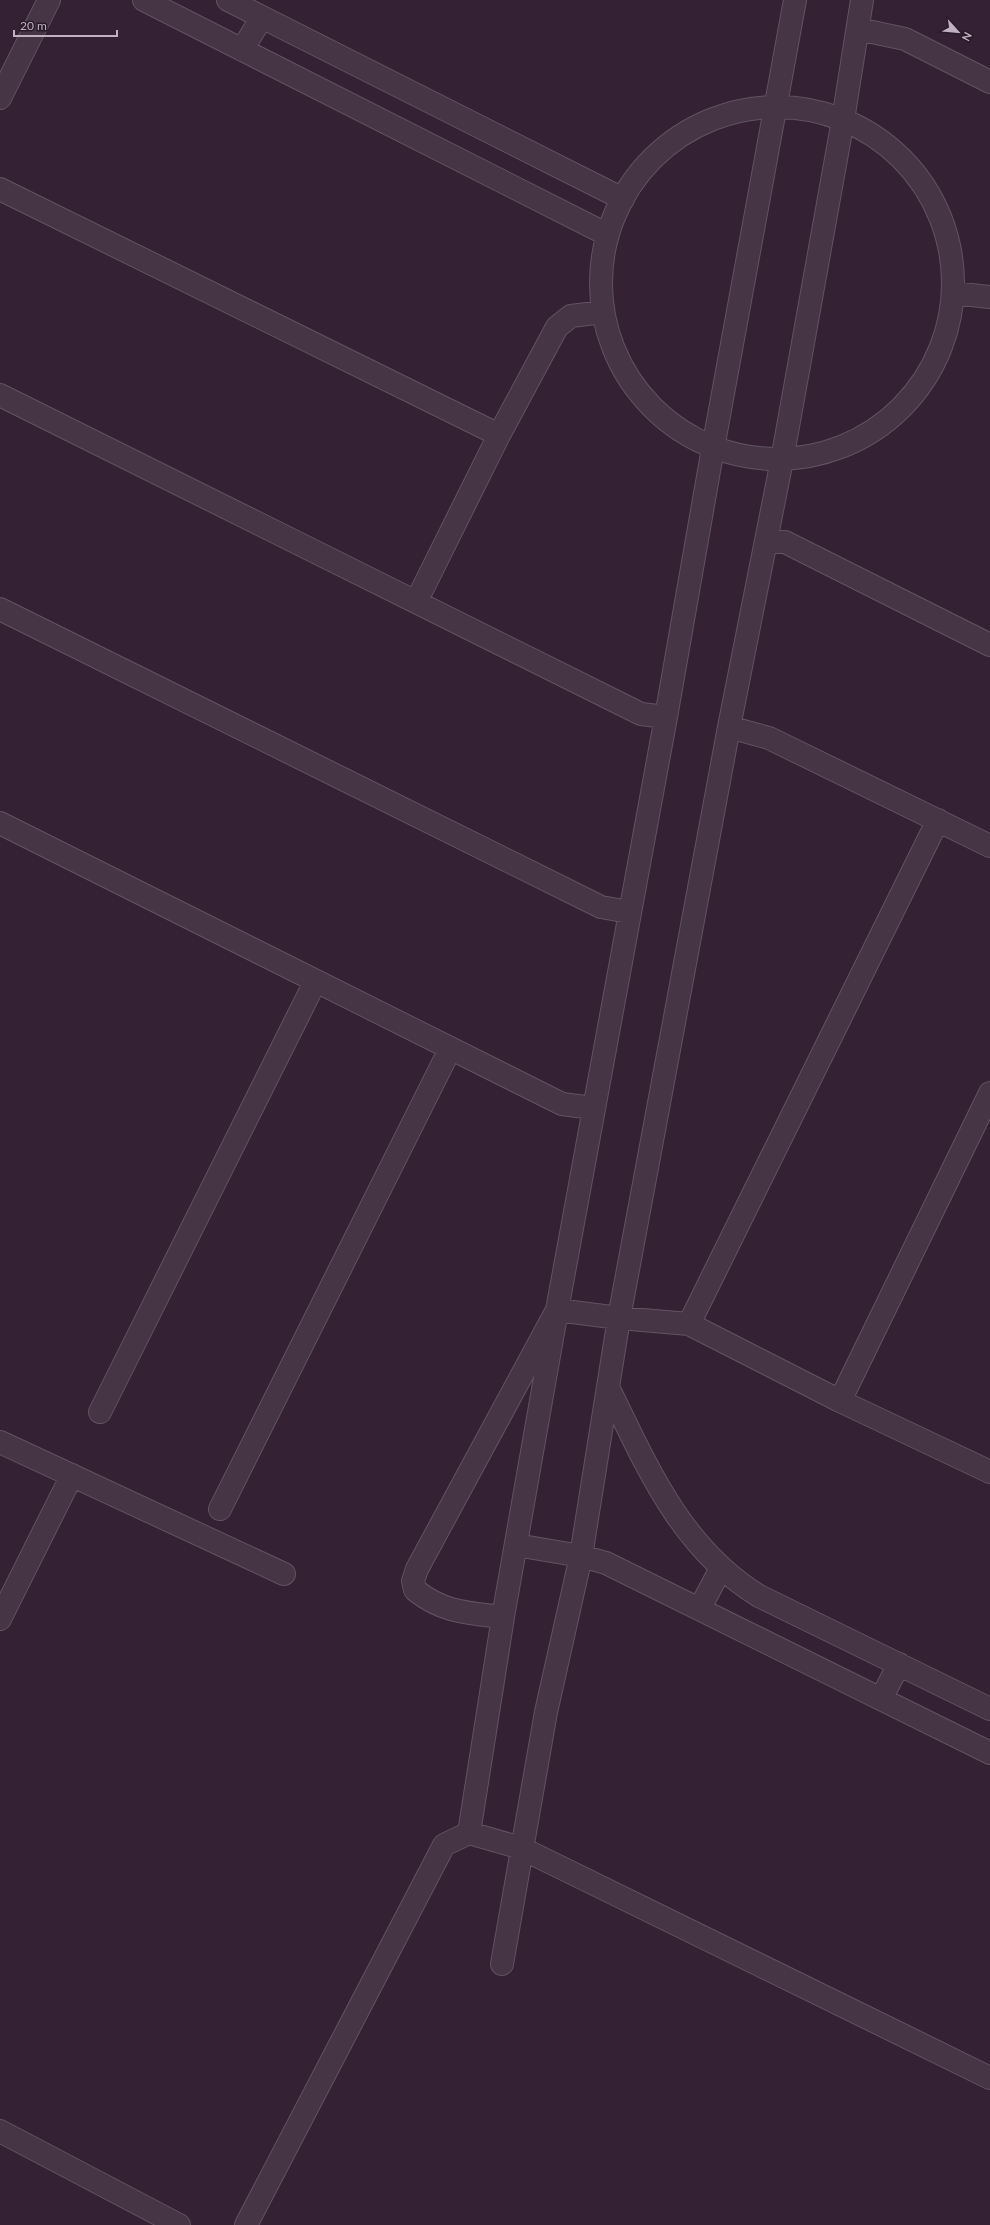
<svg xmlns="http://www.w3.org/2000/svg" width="990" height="2225" font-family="Lato,sans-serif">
	<rect width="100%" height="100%" fill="#342234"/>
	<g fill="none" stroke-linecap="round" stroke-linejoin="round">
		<defs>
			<path id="minor" d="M 144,0 L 608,235
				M 228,0 L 623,199
				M 858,29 L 905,39 L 990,82
				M 242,50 L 262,17
				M 0,98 L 49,0
				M601 283a176 176 0 1 1 352 0a176 176 0 1 1-352 0Z
				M 0,189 L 499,435
				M 953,293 L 990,297
				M 0,395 L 641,714 L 666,717
				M 766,540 L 785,542 L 990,645
				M 416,602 L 499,435 L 557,327 L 571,316 L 603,312
				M 0,609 L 601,907 L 629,912
				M 729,727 L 769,738 L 990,846
				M 0,823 L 562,1104 L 593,1108
				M 689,1324 L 938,820
				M 609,1389 C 647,1467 681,1548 759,1596 L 990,1709
				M 840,1401 L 990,1093
				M 100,1412 L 315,982
				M 0,1442 L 284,1574
				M 220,1509 L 450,1049
				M 516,1545 L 581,1556 L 606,1563 L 990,1753
				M 700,1608 L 721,1568
				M 503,1617 C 468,1613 444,1613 415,1590 L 413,1581 L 417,1569 L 557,1310 L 619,1318 L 689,1324 L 840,1401 L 990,1472
				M 0,1619 L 72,1475
				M 881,1699 L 899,1664
				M 469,1833 L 503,1617 L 557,1310 L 666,717 L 713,448 L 795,0
				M 502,1964 L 546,1712 L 581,1556 L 619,1318 L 729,727 L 782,460 L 843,120 L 862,0
				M 0,2131 L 179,2225
				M 246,2225 L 444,1845 L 469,1833 L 521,1848 L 990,2078"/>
		</defs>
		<use href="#minor" stroke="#625362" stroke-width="24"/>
		<use href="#minor" stroke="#453545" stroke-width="22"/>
	</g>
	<g transform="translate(958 32) rotate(117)" stroke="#291b29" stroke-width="3" paint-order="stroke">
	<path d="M0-3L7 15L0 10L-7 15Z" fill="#c1b0c1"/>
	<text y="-6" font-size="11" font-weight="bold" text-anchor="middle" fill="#c1b0c1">N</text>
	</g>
	<path d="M14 30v6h103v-6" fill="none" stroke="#c1b0c1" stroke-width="2"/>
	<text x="20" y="30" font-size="12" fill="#c1b0c1" stroke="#291b29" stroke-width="3" paint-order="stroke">20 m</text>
</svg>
